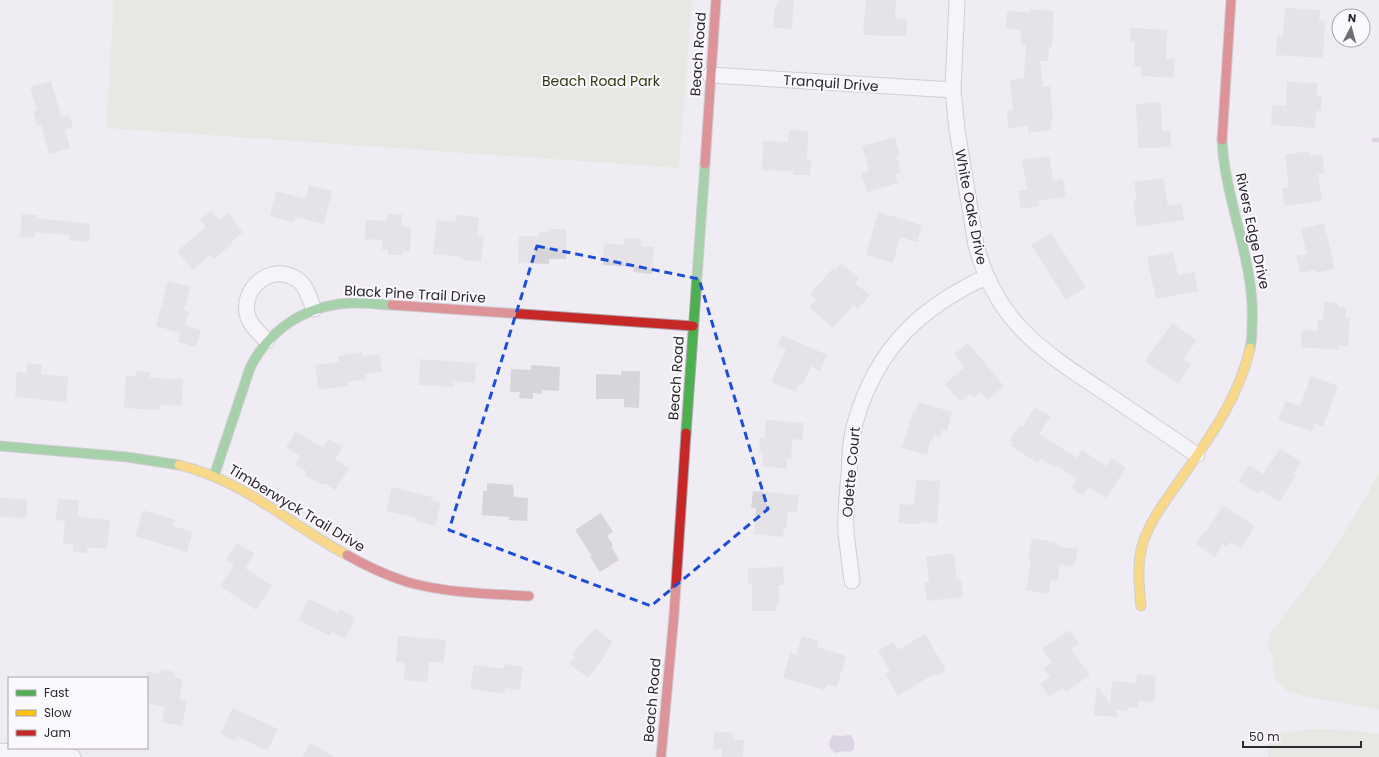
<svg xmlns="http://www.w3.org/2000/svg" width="1379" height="757" font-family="Poppins,sans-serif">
	<rect width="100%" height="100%" fill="#f0ecf4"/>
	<path fill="#e0e1d1" d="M 114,0 L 692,0 L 679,168 L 106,128 Z
		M 1379,471 L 1379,710 L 1303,696 L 1285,690 L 1274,677 L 1272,654 L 1268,649 L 1269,635 L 1327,559 L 1365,499 Z
		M 1309,729 L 1349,730 L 1379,734 L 1379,757 L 1268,757 L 1269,735 Z"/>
	<path fill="#c2b5cf" d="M 833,735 L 840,736 L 850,735 C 855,739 855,745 853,751 C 847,753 843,750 837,753 C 828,750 827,742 833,735 Z"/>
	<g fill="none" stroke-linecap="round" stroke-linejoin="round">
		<path stroke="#c2b5cf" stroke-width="4.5" d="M 1374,140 L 1379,140"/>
	</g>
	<path fill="#d7d4da" d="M 778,0 L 794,0 L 792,29 L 773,28 L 775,6 L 777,6 Z
		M 866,0 L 896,0 L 895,18 L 907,19 L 906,36 L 863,35 Z
		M 1285,8 L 1320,10 L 1319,20 L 1325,21 L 1323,58 L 1276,55 L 1277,36 L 1283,36 Z
		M 1030,9 L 1054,11 L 1052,47 L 1049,47 L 1048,61 L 1040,61 L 1043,87 L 1050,86 L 1053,118 L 1052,118 L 1052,121 L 1050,121 L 1051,130 L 1028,133 L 1028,126 L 1008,128 L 1007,111 L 1013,110 L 1010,80 L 1024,78 L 1026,45 L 1021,44 L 1021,30 L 1006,29 L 1007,11 L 1030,12 Z
		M 1131,28 L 1167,30 L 1166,59 L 1175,59 L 1174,78 L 1141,76 L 1141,67 L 1134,66 L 1135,42 L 1130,41 Z
		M 51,81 L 61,117 L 69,114 L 73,127 L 65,130 L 70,148 L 49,154 L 41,125 L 37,126 L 33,111 L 37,110 L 30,87 Z
		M 1287,82 L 1318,83 L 1317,96 L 1322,97 L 1321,111 L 1316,111 L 1315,128 L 1271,125 L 1272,105 L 1286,106 Z
		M 1161,102 L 1162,131 L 1170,131 L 1171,147 L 1138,148 L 1136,104 Z
		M 789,130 L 808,131 L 807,159 L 811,159 L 810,175 L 793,175 L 793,171 L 762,170 L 763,141 L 788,142 Z
		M 895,137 L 900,155 L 897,156 L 901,173 L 895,174 L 898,183 L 867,192 L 861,173 L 869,171 L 862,146 Z
		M 1309,151 L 1309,156 L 1322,154 L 1325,173 L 1318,174 L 1322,201 L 1285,206 L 1282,188 L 1289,187 L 1285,155 Z
		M 1049,156 L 1053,180 L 1063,179 L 1066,197 L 1038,201 L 1039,206 L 1021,209 L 1018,191 L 1027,190 L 1022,160 Z
		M 1163,178 L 1168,206 L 1182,204 L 1184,220 L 1137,227 L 1133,201 L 1137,200 L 1134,182 Z
		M 309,185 L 332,191 L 324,224 L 295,217 L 294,222 L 270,216 L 276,191 L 306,199 Z
		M 211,211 L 219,220 L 228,213 L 243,232 L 232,242 L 233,243 L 214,259 L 210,255 L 193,270 L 177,251 L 206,227 L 200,220 Z
		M 878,212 L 922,225 L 917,242 L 900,237 L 893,263 L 866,255 Z
		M 22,214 L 37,215 L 37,218 L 90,224 L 89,242 L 69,240 L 69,235 L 35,232 L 35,238 L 20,237 Z
		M 387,214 L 402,214 L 401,226 L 411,227 L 410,251 L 403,251 L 402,255 L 388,255 L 388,250 L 382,250 L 382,240 L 365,239 L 366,220 L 387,221 Z
		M 457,215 L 479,217 L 477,236 L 484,236 L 481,262 L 463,260 L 463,257 L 433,254 L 437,220 L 456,222 Z
		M 1324,223 L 1335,269 L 1316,273 L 1315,270 L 1300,273 L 1296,256 L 1307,254 L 1301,229 Z
		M 548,229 L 566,229 L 566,259 L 549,259 L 549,264 L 518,263 L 519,236 L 539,236 L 539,232 L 548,232 Z
		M 1051,233 L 1086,287 L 1066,300 L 1031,245 Z
		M 625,238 L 642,239 L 641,246 L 654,247 L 652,274 L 633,272 L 634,267 L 603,265 L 604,243 L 624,245 Z
		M 1173,252 L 1178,275 L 1194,272 L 1198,291 L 1156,299 L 1147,257 Z
		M 841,263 L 859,278 L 855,283 L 870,295 L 858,309 L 854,305 L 833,328 L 809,307 L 816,300 L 810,294 L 833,268 L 835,270 Z
		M 168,281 L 191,287 L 184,310 L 189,312 L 185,325 L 201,330 L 196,347 L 178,342 L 180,333 L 156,326 Z
		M 1324,302 L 1338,303 L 1338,307 L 1346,307 L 1345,318 L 1350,318 L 1348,346 L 1339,346 L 1339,350 L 1301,347 L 1302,330 L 1317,331 L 1318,320 L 1323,320 Z
		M 1172,323 L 1197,340 L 1183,359 L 1191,365 L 1178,384 L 1145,361 Z
		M 782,335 L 827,355 L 820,371 L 811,366 L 803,384 L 800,383 L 796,392 L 771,382 L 786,349 L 777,346 Z
		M 968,343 L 1004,386 L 987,400 L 980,392 L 974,398 L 970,394 L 960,402 L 945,384 L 965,367 L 954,354 Z
		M 362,352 L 363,356 L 379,354 L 382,372 L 365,374 L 366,379 L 347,382 L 348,386 L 319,390 L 315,365 L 339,362 L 338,356 Z
		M 420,359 L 476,363 L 475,383 L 453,381 L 453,387 L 419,385 Z
		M 27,363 L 42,365 L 41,374 L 68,377 L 66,402 L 15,397 L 17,372 L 26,373 Z
		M 531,365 L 560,367 L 559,391 L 542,390 L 542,394 L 533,393 L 533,399 L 519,398 L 520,392 L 510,392 L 511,369 L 531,370 Z
		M 136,371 L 150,372 L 150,378 L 183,379 L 182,406 L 160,405 L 159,410 L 124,408 L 126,376 L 136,376 Z
		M 621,371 L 640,371 L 639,408 L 624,407 L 624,399 L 596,399 L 596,374 L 621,375 Z
		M 1311,376 L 1338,386 L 1323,427 L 1315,424 L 1312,431 L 1278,420 L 1285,401 L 1300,406 Z
		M 918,402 L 952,412 L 947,431 L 942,430 L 940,437 L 934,435 L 933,441 L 930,441 L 927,455 L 902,448 L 913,412 L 915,413 Z
		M 1035,407 L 1051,416 L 1039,434 L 1077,458 L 1082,450 L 1106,466 L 1112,458 L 1126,468 L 1106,498 L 1089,487 L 1083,496 L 1071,487 L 1077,479 L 1056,465 L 1054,467 L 1041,459 L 1038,463 L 1011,446 L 1013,443 L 1009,441 L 1020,425 L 1023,426 Z
		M 766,420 L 804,423 L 802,440 L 792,439 L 791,459 L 787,458 L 786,469 L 762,466 L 763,453 L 759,453 L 760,438 L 765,438 Z
		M 296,431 L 323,448 L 329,439 L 343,447 L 335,459 L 349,468 L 335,490 L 324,483 L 322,485 L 305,475 L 307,472 L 295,464 L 300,456 L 286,447 Z
		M 1280,448 L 1301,462 L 1293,474 L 1296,476 L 1279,502 L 1261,490 L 1258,494 L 1238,481 L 1249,465 L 1263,474 Z
		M 916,480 L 940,481 L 937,523 L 921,522 L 920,524 L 898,523 L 900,504 L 914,505 Z
		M 487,483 L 513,485 L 514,497 L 528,498 L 527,521 L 509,520 L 509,517 L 482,515 L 483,491 L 487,491 Z
		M 392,487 L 432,497 L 431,500 L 441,503 L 435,526 L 415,521 L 416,518 L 386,511 Z
		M 753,491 L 799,495 L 797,512 L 788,511 L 786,528 L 784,528 L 783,537 L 754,534 L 756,508 L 751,508 Z
		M 0,498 L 27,499 L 26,518 L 0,517 Z
		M 58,499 L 79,500 L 78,517 L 110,520 L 107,549 L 87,547 L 87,553 L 73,552 L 73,544 L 63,544 L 65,521 L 56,520 Z
		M 1223,505 L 1255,526 L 1241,548 L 1231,542 L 1227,547 L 1223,544 L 1215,557 L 1196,544 L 1204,532 L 1205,533 Z
		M 143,510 L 175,520 L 173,526 L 193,532 L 187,552 L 135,536 Z
		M 601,513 L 613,532 L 607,536 L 613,545 L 611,546 L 619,560 L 600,572 L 590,557 L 592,556 L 575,530 Z
		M 1032,538 L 1058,543 L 1057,546 L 1078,549 L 1074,567 L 1060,564 L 1057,581 L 1051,580 L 1049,594 L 1026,590 L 1031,560 L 1028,559 Z
		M 237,543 L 255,554 L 245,568 L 272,586 L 256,610 L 220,586 L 234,565 L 226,560 Z
		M 954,553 L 957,580 L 961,579 L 963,597 L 927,601 L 924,583 L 929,582 L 926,557 Z
		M 783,567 L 784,585 L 779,585 L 779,604 L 776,604 L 777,611 L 752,611 L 752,584 L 748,584 L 748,568 Z
		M 309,599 L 338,613 L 340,609 L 356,618 L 345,639 L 332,632 L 330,636 L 298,620 Z
		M 595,628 L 613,642 L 604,654 L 606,655 L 588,678 L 569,664 L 575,657 L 572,654 Z
		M 1070,630 L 1079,644 L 1071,649 L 1090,675 L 1066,692 L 1063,688 L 1049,697 L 1040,684 L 1050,677 L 1043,668 L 1052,662 L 1042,649 Z
		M 925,634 L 946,670 L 936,676 L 934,674 L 898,696 L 885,674 L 890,671 L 878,651 L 893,642 L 898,650 Z
		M 398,636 L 446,640 L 444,663 L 429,662 L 427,682 L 404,680 L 405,663 L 396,662 Z
		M 802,636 L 818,641 L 817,647 L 846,656 L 837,687 L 827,684 L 825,690 L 783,678 L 790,653 L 796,655 Z
		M 505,664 L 523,667 L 520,690 L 505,688 L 504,694 L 470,689 L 474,665 L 504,669 Z
		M 160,669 L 175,672 L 174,677 L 183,680 L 179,699 L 187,701 L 182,726 L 161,722 L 165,707 L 147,703 L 147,671 L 159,674 Z
		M 1137,674 L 1156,676 L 1154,702 L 1139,701 L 1138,708 L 1128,707 L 1128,711 L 1114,710 L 1119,717 L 1094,715 L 1097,685 L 1110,704 L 1112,681 L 1136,683 Z
		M 233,708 L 278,729 L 267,751 L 237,736 L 235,741 L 220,734 Z
		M 714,731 L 733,733 L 733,739 L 744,740 L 743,757 L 722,757 L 722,749 L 713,749 Z
		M 310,743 L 335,757 L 302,757 Z"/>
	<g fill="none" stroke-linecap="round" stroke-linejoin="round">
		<defs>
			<path id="street" d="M 957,0 L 953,90 L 957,130 L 976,245 C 996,322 1042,351 1104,392 C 1135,413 1166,434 1197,455
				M 710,75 L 953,90
				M 267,341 C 260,334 251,326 248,317 C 239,288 273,261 298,280 C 307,286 309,299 314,309
				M 852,581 C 850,565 848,549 846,533 C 845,513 847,494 849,475 C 850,457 850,438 856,420 C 877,349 919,308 986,277
				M 0,751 L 73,757"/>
			<path id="fast" d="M 1222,140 C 1225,203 1256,263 1252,326 C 1252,333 1252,341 1250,348
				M 686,433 L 705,164
				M 0,446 L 127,457 L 179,465
				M 214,476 L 250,368 C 271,326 311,302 359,303 C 370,303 381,305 392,305"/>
			<path id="slow" d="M 179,465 C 245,481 289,524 347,555
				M 1141,606 C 1139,586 1137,565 1142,546 C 1149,522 1164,503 1178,483 C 1207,441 1239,399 1250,348"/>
			<path id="jam" d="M 1222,140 L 1231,0
				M 705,164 L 716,0
				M 392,305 L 693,326
				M 347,555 C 366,566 386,575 407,582 C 446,593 488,594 529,596
				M 661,757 L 674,615 L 686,433"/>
		</defs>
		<use href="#street" stroke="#aaa7ad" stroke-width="17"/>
		<use href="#fast" stroke="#aaa7ad" stroke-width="11"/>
		<use href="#slow" stroke="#aaa7ad" stroke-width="11"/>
		<use href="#jam" stroke="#aaa7ad" stroke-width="11"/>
		<use href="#street" stroke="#fdfcfd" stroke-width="15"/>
		<use href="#fast" stroke="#4caf50" stroke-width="9"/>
		<use href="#slow" stroke="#ffc107" stroke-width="9"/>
		<use href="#jam" stroke="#c62828" stroke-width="9"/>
	</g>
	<path d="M0 0H1379V757H0ZM 537,246 L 699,279 L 768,509 L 651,606 L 449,530 Z" fill="#f0ecf4" fill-opacity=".55" fill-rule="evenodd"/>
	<path fill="none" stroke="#1d4ed8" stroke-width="3" stroke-dasharray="8 5" stroke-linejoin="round" d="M 537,246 L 699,279 L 768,509 L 651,606 L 449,530 Z"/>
	<g text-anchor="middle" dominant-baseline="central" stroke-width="4" stroke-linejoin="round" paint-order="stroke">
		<g font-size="14" fill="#2b282e" stroke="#fbf8fe">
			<text transform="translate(698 54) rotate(-86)">Beach Road</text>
			<text transform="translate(831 83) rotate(4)">Tranquil Drive</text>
			<text transform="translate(971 207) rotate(79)">White Oaks Drive</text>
			<text transform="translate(1253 231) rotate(78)">Rivers Edge Drive</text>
			<text transform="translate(415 294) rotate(3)">Black Pine Trail Drive</text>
			<text transform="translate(676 378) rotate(-86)">Beach Road</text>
			<text transform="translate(851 472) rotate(-85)">Odette Court</text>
			<text transform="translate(297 508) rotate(31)">Timberwyck Trail Drive</text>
			<text transform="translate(652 700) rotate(-85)">Beach Road</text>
		</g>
		<g font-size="14" fill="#33390e" stroke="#fbf8fe">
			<text x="601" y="81">Beach Road Park</text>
		</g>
	</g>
	<rect x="8" y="677" width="140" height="72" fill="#fbf8fe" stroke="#a8a5ab"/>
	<rect x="16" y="690" width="20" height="6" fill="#4caf50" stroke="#a8a5ab"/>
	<text x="44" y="697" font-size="12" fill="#2b282e">Fast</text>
	<rect x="16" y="710" width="20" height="6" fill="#ffc107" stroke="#a8a5ab"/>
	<text x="44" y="717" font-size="12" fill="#2b282e">Slow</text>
	<rect x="16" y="730" width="20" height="6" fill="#c62828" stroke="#a8a5ab"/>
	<text x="44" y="737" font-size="12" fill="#2b282e">Jam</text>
	<g transform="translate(1351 28) rotate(6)"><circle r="19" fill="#fbf8fe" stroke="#a8a5ab"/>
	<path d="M0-3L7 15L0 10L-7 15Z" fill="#706d73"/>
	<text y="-6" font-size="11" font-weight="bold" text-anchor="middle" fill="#2b282e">N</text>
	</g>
	<path d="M1243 741v6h118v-6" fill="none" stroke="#2b282e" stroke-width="2"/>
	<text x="1249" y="741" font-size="12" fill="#2b282e" stroke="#fbf8fe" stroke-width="3" paint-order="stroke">50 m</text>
</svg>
